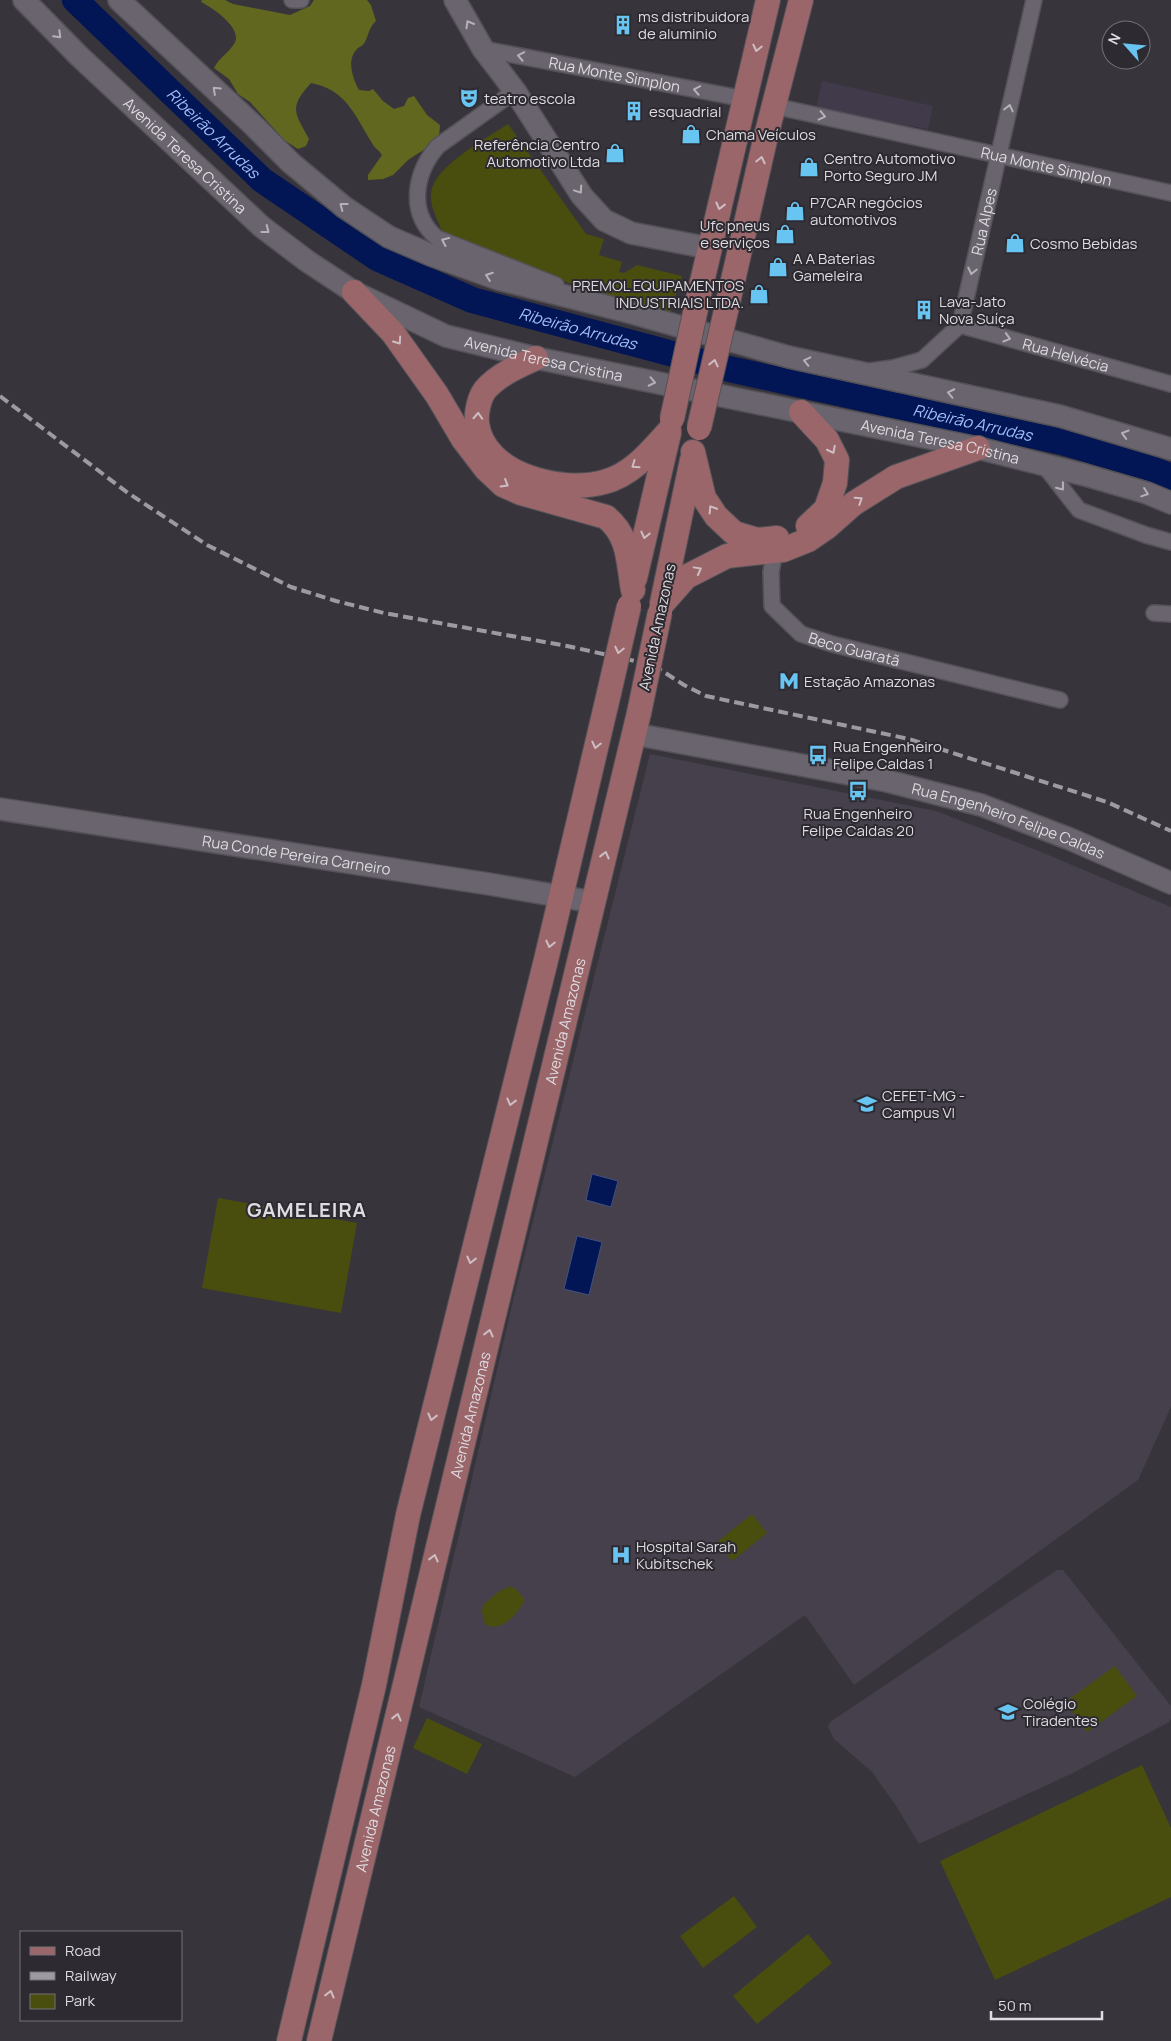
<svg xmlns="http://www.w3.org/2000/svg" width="1171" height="2041" font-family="Manrope,sans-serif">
	<rect width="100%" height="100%" fill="#38343c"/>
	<path fill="#403a4b" d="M 822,81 L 933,106 L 928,129 L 816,109 Z"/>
	<path fill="#45404b" d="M 650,754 L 936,811 L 1039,851 L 1171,907 L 1171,1407 L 1138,1480 L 854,1685 L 805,1615 L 575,1777 L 419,1707 L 513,1301 Z
		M 1057,1570 L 1063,1570 L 1171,1706 L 1171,1719 L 1169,1722 L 1073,1773 L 919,1844 L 895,1804 L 872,1772 L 834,1739 L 828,1727 L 830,1722 Z"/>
	<path fill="#494e0f" d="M 508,124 L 586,234 L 604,239 L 599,255 L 622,262 L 619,272 L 624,273 L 637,265 L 682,276 L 669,316 L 618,302 L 443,234 C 439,222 429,206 431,193 C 434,166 487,138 508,124 Z
		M 218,1198 L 357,1223 L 341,1313 L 202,1288 Z
		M 752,1514 L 767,1533 L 732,1561 L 717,1542 Z
		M 511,1586 L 518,1591 L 525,1600 C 518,1613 501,1634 485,1624 L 482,1612 L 483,1605 L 498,1592 Z
		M 1115,1666 L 1137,1696 L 1087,1732 L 1065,1702 Z
		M 427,1718 L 482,1744 L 467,1774 L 413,1748 Z
		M 1142,1765 L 1171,1828 L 1171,1897 L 995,1980 L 940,1861 Z
		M 734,1896 L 757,1927 L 703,1968 L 680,1936 Z
		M 808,1934 L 832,1963 L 757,2024 L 733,1996 Z"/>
	<path fill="#61671f" d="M 202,0 L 225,0 L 233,4 L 290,15 L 310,6 L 314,0 L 367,0 L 371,5 L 376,21 C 369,27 369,34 365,42 C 363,46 360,46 357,49 C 346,60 353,79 359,90 L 369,91 L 373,89 L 383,101 L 394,109 L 404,106 L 408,98 L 414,96 L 427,115 L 440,125 L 439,137 L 425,149 L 408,160 L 393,175 L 383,179 L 368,180 L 368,175 L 382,155 C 379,150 374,148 372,143 C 355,116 347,90 311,83 C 288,108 295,113 309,139 L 306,146 L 298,149 L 284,140 L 250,102 L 238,94 L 229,79 L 214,68 C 219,58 228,53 234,44 C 244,29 213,8 201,2 Z"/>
	<path fill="#021555" stroke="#44517f" d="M 592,1174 L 618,1181 L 611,1207 L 586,1200 Z
		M 577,1236 L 602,1242 L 589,1295 L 564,1289 Z"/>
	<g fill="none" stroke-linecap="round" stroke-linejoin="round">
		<path stroke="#021555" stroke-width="26" id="s1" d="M 75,0 L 262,180 L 377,258 L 472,300 L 729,369 L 1062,442 L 1150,468 L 1171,477"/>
		<defs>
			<g id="street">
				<path d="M 292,0 L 301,0"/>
				<path id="s2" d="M 483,49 L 745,99"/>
				<path d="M 515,91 L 438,146 C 415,172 407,213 437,238 L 556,285"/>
				<path id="s3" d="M 774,106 L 1171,193"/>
				<path id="s4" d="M 960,325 L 1171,384"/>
				<path id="s5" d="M 870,371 L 893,368 L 922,360 L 960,325 L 1034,0"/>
				<path d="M 1043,464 L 1079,510 L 1146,535 L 1171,542"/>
				<path id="s6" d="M 775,551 L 771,572 L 772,606 L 801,634 L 832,644 L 1060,700"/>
				<path d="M 1154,613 L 1171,614"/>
			</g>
			<g id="secondary">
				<path id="s7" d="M 24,0 L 79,56 L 262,227 L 307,261 L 354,292 L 446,336 L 536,358 L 978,448 L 1085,475 L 1147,493 L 1171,503"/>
				<path d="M 119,0 L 252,124 L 291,163 L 344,207 L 389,237 L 431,255 L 498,279 L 621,310 L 789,357 L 1060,416 L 1171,449"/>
				<path d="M 455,0 L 483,49 L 515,91 L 582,196 L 604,220 L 631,233 L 709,248"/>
				<path id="s8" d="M 634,734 L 887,781 L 981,805 L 1070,839 L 1171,883"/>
				<path id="s9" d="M 0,809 L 489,884 L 593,902"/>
			</g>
			<g id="primary">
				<path d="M 734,276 L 765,140 L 801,0"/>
				<path d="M 354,292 L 393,333 L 437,395 L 463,439 L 486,469 L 503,485 L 521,493 L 606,517 C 630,536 628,563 633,590"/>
				<path d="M 698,299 L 768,0"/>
				<path d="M 536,358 C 518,366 498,375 485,390 C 479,398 476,413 477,423 C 483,475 562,494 604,482 C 632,475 651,451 669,431"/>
				<path d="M 801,412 L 827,440 L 837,460 L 835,483 L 826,509 L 808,526"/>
				<path d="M 693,452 L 704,498 L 716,516 L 734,533 L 757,540 L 777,538"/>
				<path d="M 635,578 L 669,433"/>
				<path d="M 662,603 L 692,460"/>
				<path d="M 663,603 L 686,577 L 727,556 L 783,550 L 808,540 L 827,527 L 853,504 L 896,477 L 978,448"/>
				<path d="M 289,2041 L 374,1685 L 408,1515 L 546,960 L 609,693"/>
				<path id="s10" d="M 319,2041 L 639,713"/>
			</g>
		</defs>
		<use href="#street" stroke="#545258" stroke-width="18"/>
		<use href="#secondary" stroke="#545258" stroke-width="24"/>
		<use href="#primary" stroke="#545258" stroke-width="26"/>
		<use href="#street" stroke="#69646d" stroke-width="15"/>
		<use href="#secondary" stroke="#69646d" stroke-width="21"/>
		<use href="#primary" stroke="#9a666a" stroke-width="24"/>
		<path stroke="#9d9aa1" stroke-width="4" stroke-dasharray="10 5" stroke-linecap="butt" d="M 0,396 L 128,493 L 207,545 L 291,587 L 336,601 L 384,613 L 567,646 L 653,665 L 684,685 L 706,696 L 909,739 L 1107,802 L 1171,831"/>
		<defs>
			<path id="primary-bridge" d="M 672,419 L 698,299
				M 699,428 L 734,276
				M 609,693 L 629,606
				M 639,713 L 660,612"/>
		</defs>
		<use href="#primary-bridge" stroke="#545258" stroke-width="26" stroke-linecap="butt"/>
		<use href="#primary-bridge" stroke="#9a666a" stroke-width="24"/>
	</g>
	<defs><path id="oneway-chevron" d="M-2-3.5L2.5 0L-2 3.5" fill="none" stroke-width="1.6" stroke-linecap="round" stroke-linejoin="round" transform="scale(1.25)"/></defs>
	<g stroke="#b5b2b8">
		<use href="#oneway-chevron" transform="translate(469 24) rotate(-120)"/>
		<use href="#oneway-chevron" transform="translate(58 35) rotate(45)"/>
		<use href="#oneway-chevron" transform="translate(521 56) rotate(-169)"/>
		<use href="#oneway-chevron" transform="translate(216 90) rotate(-137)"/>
		<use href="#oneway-chevron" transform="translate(697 90) rotate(-169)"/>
		<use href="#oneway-chevron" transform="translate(1009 108) rotate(-77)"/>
		<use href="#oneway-chevron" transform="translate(822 116) rotate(13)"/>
		<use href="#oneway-chevron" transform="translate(579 190) rotate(56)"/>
		<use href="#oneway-chevron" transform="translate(343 206) rotate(-143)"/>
		<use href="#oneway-chevron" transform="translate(266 230) rotate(38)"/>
		<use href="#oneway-chevron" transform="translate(445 241) rotate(-156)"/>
		<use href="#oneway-chevron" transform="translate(972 271) rotate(103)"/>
		<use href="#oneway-chevron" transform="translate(489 276) rotate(-160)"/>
		<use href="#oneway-chevron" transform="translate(1007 338) rotate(16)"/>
		<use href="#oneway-chevron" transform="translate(807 361) rotate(-167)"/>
		<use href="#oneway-chevron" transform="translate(652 382) rotate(12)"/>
		<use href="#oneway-chevron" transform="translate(951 393) rotate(-168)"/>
		<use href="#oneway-chevron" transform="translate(1125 434) rotate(-164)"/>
		<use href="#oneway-chevron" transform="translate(1061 487) rotate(52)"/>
		<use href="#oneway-chevron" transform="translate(1145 493) rotate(19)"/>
	</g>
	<g stroke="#cdbec3">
		<use href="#oneway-chevron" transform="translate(757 48) rotate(103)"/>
		<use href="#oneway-chevron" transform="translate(761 160) rotate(-77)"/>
		<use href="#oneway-chevron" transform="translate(720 206) rotate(104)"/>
		<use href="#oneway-chevron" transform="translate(398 341) rotate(55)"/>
		<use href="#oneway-chevron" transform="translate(714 363) rotate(-77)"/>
		<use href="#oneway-chevron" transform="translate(478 416) rotate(-87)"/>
		<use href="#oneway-chevron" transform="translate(832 450) rotate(63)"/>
		<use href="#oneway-chevron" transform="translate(635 465) rotate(145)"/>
		<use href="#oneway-chevron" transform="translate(505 484) rotate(31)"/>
		<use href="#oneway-chevron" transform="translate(859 500) rotate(-33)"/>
		<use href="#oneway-chevron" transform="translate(712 509) rotate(-122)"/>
		<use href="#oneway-chevron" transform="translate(645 535) rotate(103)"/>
		<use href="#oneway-chevron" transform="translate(698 570) rotate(-29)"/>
		<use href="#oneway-chevron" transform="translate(619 650) rotate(103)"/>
		<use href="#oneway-chevron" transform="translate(596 745) rotate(103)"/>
		<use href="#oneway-chevron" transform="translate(605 855) rotate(-76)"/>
		<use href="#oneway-chevron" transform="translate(550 944) rotate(103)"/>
		<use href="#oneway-chevron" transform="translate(511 1102) rotate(104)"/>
		<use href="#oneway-chevron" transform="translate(471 1260) rotate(104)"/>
		<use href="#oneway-chevron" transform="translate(489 1333) rotate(-76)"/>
		<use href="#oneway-chevron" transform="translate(432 1417) rotate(104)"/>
		<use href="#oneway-chevron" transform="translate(434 1558) rotate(-76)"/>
		<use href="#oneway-chevron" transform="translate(397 1717) rotate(-76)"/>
		<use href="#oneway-chevron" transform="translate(330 1994) rotate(-76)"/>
	</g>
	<defs>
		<symbol id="building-bare" viewBox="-9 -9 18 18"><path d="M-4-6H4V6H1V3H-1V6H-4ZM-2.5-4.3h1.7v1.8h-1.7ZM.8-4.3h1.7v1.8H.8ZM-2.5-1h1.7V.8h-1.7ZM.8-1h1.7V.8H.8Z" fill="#68c4f0" stroke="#2e2a31" stroke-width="2.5" paint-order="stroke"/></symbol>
		<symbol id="theatre-bare" viewBox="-9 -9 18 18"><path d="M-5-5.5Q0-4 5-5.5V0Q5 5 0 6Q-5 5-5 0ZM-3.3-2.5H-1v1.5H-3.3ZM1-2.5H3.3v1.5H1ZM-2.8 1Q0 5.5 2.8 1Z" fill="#68c4f0" stroke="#2e2a31" stroke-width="2.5" paint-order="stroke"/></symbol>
		<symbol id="shop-bare" viewBox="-9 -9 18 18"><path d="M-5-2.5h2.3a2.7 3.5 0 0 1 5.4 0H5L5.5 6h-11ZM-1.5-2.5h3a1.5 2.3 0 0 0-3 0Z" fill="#68c4f0" stroke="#2e2a31" stroke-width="2.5" paint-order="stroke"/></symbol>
		<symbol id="metro-bare" viewBox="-9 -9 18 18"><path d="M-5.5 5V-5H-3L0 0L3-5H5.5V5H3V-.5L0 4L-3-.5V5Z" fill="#68c4f0" stroke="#2e2a31" stroke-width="2.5" paint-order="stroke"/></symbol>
		<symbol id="bus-bare" viewBox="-9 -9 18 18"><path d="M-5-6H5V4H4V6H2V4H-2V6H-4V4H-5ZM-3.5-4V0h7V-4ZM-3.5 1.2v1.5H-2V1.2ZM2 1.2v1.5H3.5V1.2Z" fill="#68c4f0" stroke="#2e2a31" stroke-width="2.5" paint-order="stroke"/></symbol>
		<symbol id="university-bare" viewBox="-9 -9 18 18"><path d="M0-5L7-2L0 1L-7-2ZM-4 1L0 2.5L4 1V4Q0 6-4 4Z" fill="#68c4f0" stroke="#2e2a31" stroke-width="2.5" paint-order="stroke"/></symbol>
		<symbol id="hospital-bare" viewBox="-9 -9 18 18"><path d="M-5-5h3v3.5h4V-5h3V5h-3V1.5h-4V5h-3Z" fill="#68c4f0" stroke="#2e2a31" stroke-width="2.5" paint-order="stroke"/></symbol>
		<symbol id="school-bare" viewBox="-9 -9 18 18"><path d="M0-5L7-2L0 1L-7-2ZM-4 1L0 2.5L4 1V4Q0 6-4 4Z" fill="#68c4f0" stroke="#2e2a31" stroke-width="2.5" paint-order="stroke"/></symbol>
	</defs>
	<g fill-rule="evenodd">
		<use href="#building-bare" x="609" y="11" width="28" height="28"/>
		<use href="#theatre-bare" x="455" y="84" width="28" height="28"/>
		<use href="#building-bare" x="620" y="97" width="28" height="28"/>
		<use href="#shop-bare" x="677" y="120" width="28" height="28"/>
		<use href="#shop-bare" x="601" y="139" width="28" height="28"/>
		<use href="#shop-bare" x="795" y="153" width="28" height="28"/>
		<use href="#shop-bare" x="781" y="197" width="28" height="28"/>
		<use href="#shop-bare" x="771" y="220" width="28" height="28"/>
		<use href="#shop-bare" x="1001" y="229" width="28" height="28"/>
		<use href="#shop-bare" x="764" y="253" width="28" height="28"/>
		<use href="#shop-bare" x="745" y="280" width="28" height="28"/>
		<use href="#building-bare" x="910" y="296" width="28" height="28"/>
		<use href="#metro-bare" x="775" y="667" width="28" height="28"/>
		<use href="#bus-bare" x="804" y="741" width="28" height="28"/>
		<use href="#bus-bare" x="844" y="777" width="28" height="28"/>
		<use href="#university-bare" x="853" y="1090" width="28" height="28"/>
		<use href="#hospital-bare" x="607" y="1541" width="28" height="28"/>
		<use href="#school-bare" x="994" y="1698" width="28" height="28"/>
	</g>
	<g text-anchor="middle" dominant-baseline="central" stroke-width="4" stroke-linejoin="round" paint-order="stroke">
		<g font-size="15" fill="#dedce1" stroke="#2e2a31" text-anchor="start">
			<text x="638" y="16">ms distribuidora<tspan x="638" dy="17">de aluminio</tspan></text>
			<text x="484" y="98">teatro escola</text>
			<text x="649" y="111">esquadrial</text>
			<text x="706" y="134">Chama Veículos</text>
			<text x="600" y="144" text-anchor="end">Referência Centro<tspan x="600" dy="17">Automotivo Ltda</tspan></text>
			<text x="824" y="158">Centro Automotivo<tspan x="824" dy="17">Porto Seguro JM</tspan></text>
			<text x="810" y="202">P7CAR negócios<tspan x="810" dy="17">automotivos</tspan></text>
			<text x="770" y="225" text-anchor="end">Ufc pneus<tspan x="770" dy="17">e serviços</tspan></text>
			<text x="1030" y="243">Cosmo Bebidas</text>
			<text x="793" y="258">A A Baterias<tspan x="793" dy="17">Gameleira</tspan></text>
			<text x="744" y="285" text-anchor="end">PREMOL EQUIPAMENTOS<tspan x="744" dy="17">INDUSTRIAIS LTDA.</tspan></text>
			<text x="939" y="301">Lava-Jato<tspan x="939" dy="17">Nova Suíça</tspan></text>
			<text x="804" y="681">Estação Amazonas</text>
			<text x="833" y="746">Rua Engenheiro<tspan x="833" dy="17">Felipe Caldas 1</tspan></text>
			<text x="858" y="813" text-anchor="middle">Rua Engenheiro<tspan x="858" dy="17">Felipe Caldas 20</tspan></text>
			<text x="882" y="1095">CEFET-MG -<tspan x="882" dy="17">Campus VI</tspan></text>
			<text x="636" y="1546">Hospital Sarah<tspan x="636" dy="17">Kubitschek</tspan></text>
			<text x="1023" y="1703">Colégio<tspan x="1023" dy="17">Tiradentes</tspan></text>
		</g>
		<g font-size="15" fill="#dedce1" stroke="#2e2a31">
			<text stroke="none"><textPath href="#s2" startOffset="134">Rua Monte Simplon</textPath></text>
			<text stroke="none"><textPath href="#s7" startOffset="224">Avenida Teresa Cristina</textPath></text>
			<text stroke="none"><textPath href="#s3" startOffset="279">Rua Monte Simplon</textPath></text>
			<text stroke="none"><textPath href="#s5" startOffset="211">Rua Alpes</textPath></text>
			<text stroke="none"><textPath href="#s4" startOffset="110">Rua Helvécia</textPath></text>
			<text stroke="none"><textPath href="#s7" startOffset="644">Avenida Teresa Cristina</textPath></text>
			<text stroke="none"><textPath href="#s7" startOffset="1049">Avenida Teresa Cristina</textPath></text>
			<text transform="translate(657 627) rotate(-78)">Avenida Amazonas</text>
			<text stroke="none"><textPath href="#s6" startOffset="151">Beco Guaratã</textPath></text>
			<text stroke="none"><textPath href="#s8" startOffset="385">Rua Engenheiro Felipe Caldas</textPath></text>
			<text stroke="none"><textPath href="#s9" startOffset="300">Rua Conde Pereira Carneiro</textPath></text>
			<text stroke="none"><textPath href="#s10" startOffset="1049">Avenida Amazonas</textPath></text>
			<text stroke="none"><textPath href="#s10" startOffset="644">Avenida Amazonas</textPath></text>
			<text stroke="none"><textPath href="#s10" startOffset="239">Avenida Amazonas</textPath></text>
		</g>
		<g font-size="16" font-style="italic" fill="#a1bef8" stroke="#2e2a31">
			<text stroke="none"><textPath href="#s1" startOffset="192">Ribeirão Arrudas</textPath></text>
			<text stroke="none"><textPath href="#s1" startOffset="612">Ribeirão Arrudas</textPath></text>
			<text stroke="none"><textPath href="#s1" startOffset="1018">Ribeirão Arrudas</textPath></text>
		</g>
		<g font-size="20" font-weight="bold" letter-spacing="1" fill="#dedce1" stroke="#2e2a31">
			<text x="307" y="1209">GAMELEIRA</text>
		</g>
	</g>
	<rect x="20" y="1931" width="162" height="90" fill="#2e2a31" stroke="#747177"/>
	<rect x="30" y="1947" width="25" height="8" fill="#9a666a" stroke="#747177"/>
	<text x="65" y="1956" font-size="15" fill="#dedce1">Road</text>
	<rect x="30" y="1972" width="25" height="8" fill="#9d9aa1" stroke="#747177"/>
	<text x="65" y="1981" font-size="15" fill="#dedce1">Railway</text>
	<rect x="30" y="1994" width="25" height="15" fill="#494e0f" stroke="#747177"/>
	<text x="65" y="2006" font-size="15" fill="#dedce1">Park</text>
	<g transform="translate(1126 45) rotate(297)"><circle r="24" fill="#2e2a31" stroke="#747177"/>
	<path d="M0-4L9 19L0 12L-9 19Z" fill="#68c4f0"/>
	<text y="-8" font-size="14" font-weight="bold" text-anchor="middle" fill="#dedce1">N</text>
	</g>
	<path d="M991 2011v8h111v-8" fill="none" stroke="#dedce1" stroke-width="2.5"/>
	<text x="998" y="2011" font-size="15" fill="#dedce1" stroke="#2e2a31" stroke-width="4" paint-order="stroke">50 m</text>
</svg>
